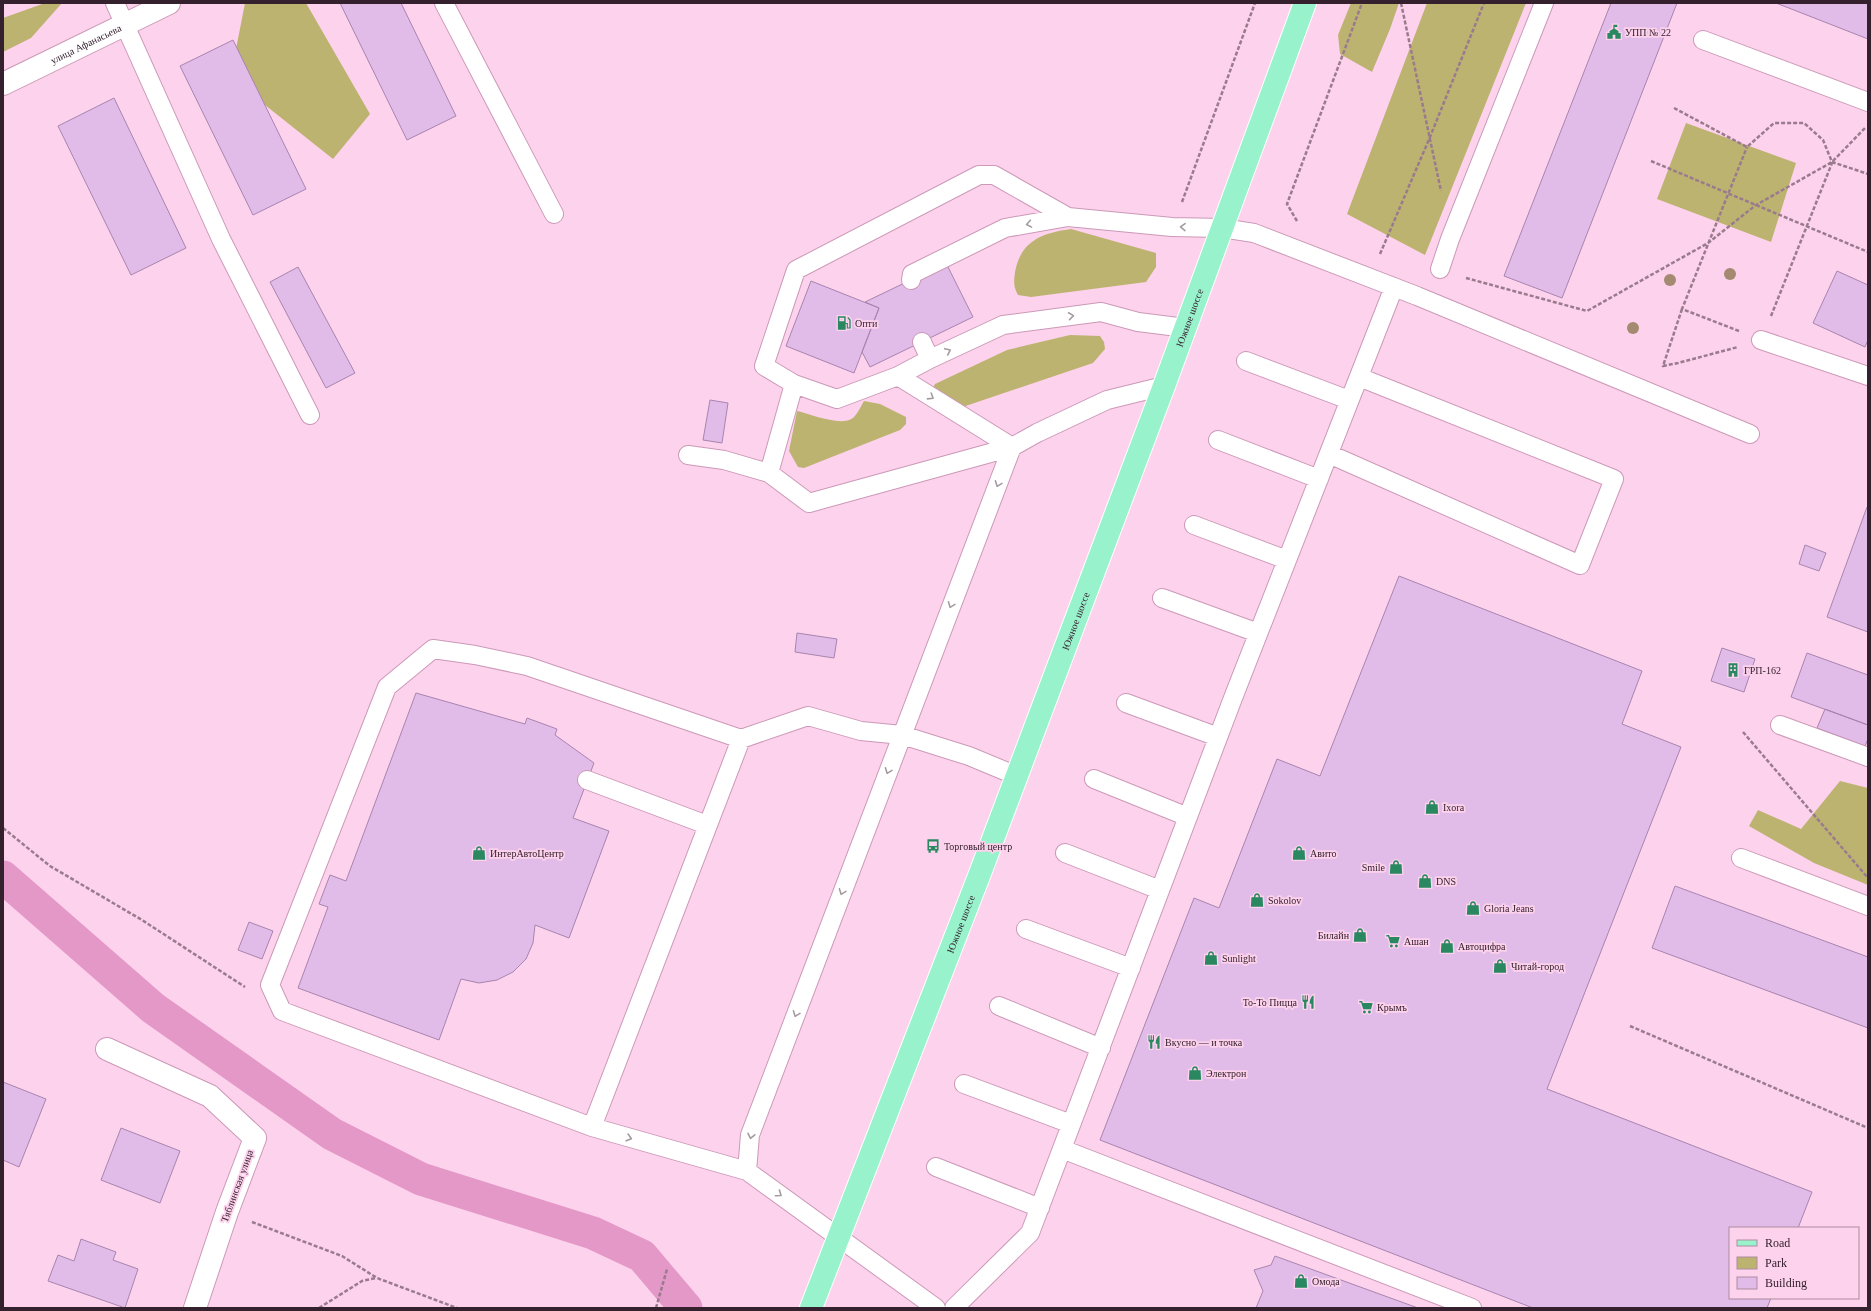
<svg xmlns="http://www.w3.org/2000/svg" width="1871" height="1311" font-family="Georgia,serif">
	<rect width="100%" height="100%" fill="#fdd2ec"/>
	<path fill="#bdb371" d="M 45,3 L 62,3 L 31,38 L 3,52 L 3,18 Z
		M 245,3 L 306,3 L 370,114 L 333,159 L 265,105 L 236,49 Z
		M 1351,3 L 1399,3 L 1390,29 L 1372,72 L 1340,54 L 1338,35 Z
		M 1427,3 L 1526,3 L 1425,255 L 1347,214 Z
		M 1686,123 L 1796,163 L 1771,242 L 1657,199 Z
		M 1071,229 L 1156,253 L 1156,267 L 1146,282 L 1031,297 L 1018,295 C 1013,286 1014,282 1015,272 C 1021,240 1043,233 1071,229 Z
		M 1070,335 L 1100,336 L 1104,342 L 1105,349 L 1093,363 L 945,413 C 927,409 927,399 935,384 L 1007,350 Z
		M 864,401 L 880,404 L 906,417 L 906,424 L 900,430 L 804,468 L 798,467 L 789,451 L 797,411 C 811,414 843,428 854,417 C 858,413 861,406 864,401 Z
		M 1840,781 L 1868,788 L 1868,885 L 1814,863 L 1749,826 L 1758,810 L 1801,829 Z"/>
	<g fill="none" stroke-linecap="round" stroke-linejoin="round">
		<path stroke="#e498c8" stroke-width="33" d="M 3,877 L 153,1008 L 332,1134 L 421,1179 L 593,1233 L 642,1256 L 686,1308"/>
	</g>
	<path fill="#e2bce9" stroke="#a884ae" d="M 340,3 L 401,3 L 456,116 L 407,140 Z
		M 1611,3 L 1677,3 L 1562,298 L 1504,276 Z
		M 1776,3 L 1868,3 L 1868,39 Z
		M 233,40 L 306,189 L 253,215 L 180,66 Z
		M 114,98 L 186,248 L 131,275 L 58,126 Z
		M 946,263 L 973,317 L 870,367 L 862,352 L 879,308 L 865,302 Z
		M 298,267 L 355,373 L 326,388 L 270,282 Z
		M 1837,271 L 1868,285 L 1868,340 L 1865,347 L 1813,323 Z
		M 811,281 L 879,308 L 854,373 L 786,346 Z
		M 710,400 L 728,403 L 722,443 L 703,440 Z
		M 1867,507 L 1868,507 L 1868,632 L 1827,617 Z
		M 1805,545 L 1826,553 L 1819,571 L 1799,564 Z
		M 1399,576 L 1642,671 L 1622,724 L 1681,747 L 1547,1089 L 1812,1192 L 1798,1228 L 1730,1228 L 1730,1298 L 1771,1298 L 1767,1308 L 1533,1308 L 1100,1140 L 1194,898 L 1219,908 L 1277,759 L 1320,776 Z
		M 797,633 L 837,639 L 834,658 L 795,652 Z
		M 1722,648 L 1755,659 L 1744,692 L 1711,681 Z
		M 1807,653 L 1868,675 L 1868,725 L 1791,697 Z
		M 416,693 L 525,724 L 527,718 L 557,729 L 555,735 L 594,763 L 573,818 L 609,831 L 569,938 L 535,925 L 533,943 L 526,959 L 513,972 L 497,980 L 479,983 L 461,979 L 439,1040 L 298,988 L 328,907 L 319,904 L 330,875 L 346,881 Z
		M 1825,709 L 1868,725 L 1868,739 L 1865,746 L 1817,728 Z
		M 1675,886 L 1868,957 L 1868,1028 L 1652,948 Z
		M 249,922 L 273,931 L 262,959 L 238,950 Z
		M 3,1082 L 46,1099 L 19,1167 L 3,1160 Z
		M 121,1128 L 180,1151 L 160,1203 L 101,1180 Z
		M 81,1239 L 116,1252 L 113,1260 L 138,1269 L 125,1308 L 48,1281 L 58,1255 L 74,1261 Z
		M 1275,1256 L 1418,1308 L 1256,1308 L 1263,1291 L 1254,1270 L 1271,1265 Z"/>
	<g fill="none" stroke-linecap="round" stroke-linejoin="round">
		<defs>
			<path id="lane" d="M 115,3 L 221,239 L 310,415
				M 444,3 L 554,214
				M 1703,40 L 1868,102
				M 1440,269 L 1450,239 L 1544,3
				M 911,280 L 912,274 L 1005,228 L 1068,217 L 1172,227 L 1222,228 L 1254,233 L 1417,296 L 1750,434
				M 1761,340 L 1868,376
				M 922,342 L 930,359 L 1003,325 L 1101,312 L 1138,322 L 1186,328
				M 1246,361 L 1349,400
				M 898,376 L 1012,447
				M 794,384 L 764,366 L 796,270 L 979,175 L 994,175 L 1068,217
				M 1218,440 L 1319,479
				M 1329,454 L 1580,565 L 1614,479 L 1359,377
				M 688,455 L 724,460 L 769,473 L 809,503 L 1012,447 L 1037,433 L 1107,400 L 1164,386
				M 769,473 L 794,384 L 837,399 L 898,376 L 930,359
				M 1194,525 L 1287,560
				M 1162,598 L 1258,633
				M 1126,703 L 1218,737
				M 1780,725 L 1868,757
				M 741,739 L 527,666 L 475,655 L 433,649 L 387,687 L 270,985 L 282,1011 L 592,1127 L 747,1171 L 936,1308
				M 1094,779 L 1188,817
				M 587,780 L 707,825
				M 1065,853 L 1160,890
				M 1741,858 L 1868,906
				M 1026,929 L 1131,968
				M 999,1006 L 1101,1048
				M 964,1084 L 1071,1124
				M 592,1127 L 741,739 L 808,716 L 861,731 L 902,735 L 969,756 L 1017,776
				M 1062,1149 L 1472,1308
				M 936,1167 L 1040,1208
				M 747,1171 L 750,1135 L 1012,447
				M 954,1308 L 1030,1233 L 1233,698 L 1394,287"/>
			<g id="street">
				<path id="s1" d="M 3,84 L 169,3"/>
				<path d="M 107,1049 L 210,1096 L 255,1138 L 227,1212 L 195,1308"/>
			</g>
			<g id="primary">
				<path id="s2" d="M 811,1308 L 979,876 L 1164,386 L 1305,3"/>
			</g>
		</defs>
		<use href="#lane" stroke="#cc99b8" stroke-width="20"/>
		<use href="#street" stroke="#cc99b8" stroke-width="24"/>
		<use href="#primary" stroke="#fff" stroke-width="24"/>
		<path stroke="#9a7b8e" stroke-width="2.5" stroke-dasharray="4 2" stroke-linecap="butt" d="M 1401,3 L 1441,191
			M 1674,108 L 1747,147 L 1774,123 L 1804,123 L 1823,140 L 1832,162 L 1868,174
			M 1651,161 L 1868,252
			M 1182,202 L 1255,3
			M 1297,221 L 1287,204 L 1362,3
			M 1380,254 L 1430,137 L 1484,3
			M 1466,278 L 1587,311 L 1708,243 L 1756,205 L 1832,162 L 1866,127
			M 1682,309 L 1663,366 L 1678,363 L 1738,347
			M 1771,316 L 1832,163
			M 1739,331 L 1682,309 L 1747,147
			M 1743,732 L 1868,878
			M 3,828 L 50,866 L 142,920 L 245,987
			M 1630,1026 L 1868,1128
			M 252,1222 L 342,1256 L 377,1278 L 457,1308
			M 319,1308 L 362,1281 L 376,1278
			M 656,1308 L 667,1269"/>
		<use href="#lane" stroke="#fff" stroke-width="18"/>
		<use href="#street" stroke="#fff" stroke-width="22"/>
		<use href="#primary" stroke="#98f3cd" stroke-width="22"/>
	</g>
	<g fill="#a38a70">
		<circle cx="1730" cy="274" r="6"/>
		<circle cx="1670" cy="280" r="6"/>
		<circle cx="1633" cy="328" r="6"/>
	</g>
	<defs><path id="oneway-chevron" d="M-2-3.5L2.5 0L-2 3.5" fill="none" stroke-width="1.6" stroke-linecap="round" stroke-linejoin="round"/></defs>
	<g stroke="#a49ba1">
		<use href="#oneway-chevron" transform="translate(1029 224) rotate(170)"/>
		<use href="#oneway-chevron" transform="translate(1183 227) rotate(-179)"/>
		<use href="#oneway-chevron" transform="translate(1071 316) rotate(-8)"/>
		<use href="#oneway-chevron" transform="translate(948 351) rotate(-25)"/>
		<use href="#oneway-chevron" transform="translate(931 397) rotate(32)"/>
		<use href="#oneway-chevron" transform="translate(998 484) rotate(111)"/>
		<use href="#oneway-chevron" transform="translate(951 605) rotate(111)"/>
		<use href="#oneway-chevron" transform="translate(888 771) rotate(111)"/>
		<use href="#oneway-chevron" transform="translate(842 892) rotate(111)"/>
		<use href="#oneway-chevron" transform="translate(796 1014) rotate(111)"/>
		<use href="#oneway-chevron" transform="translate(751 1136) rotate(102)"/>
		<use href="#oneway-chevron" transform="translate(629 1138) rotate(16)"/>
		<use href="#oneway-chevron" transform="translate(779 1194) rotate(35)"/>
	</g>
	<defs>
		<symbol id="civic-bare" viewBox="-9 -9 18 18"><path d="M-.6-6.5H3V-4.5H.6V-3L4-1V1h2V6H-6V1h2V-1L-.6-3ZM-1.2 2.5V6h2.4V2.5Z" fill="#298860" stroke="#fdd2ec" stroke-width="2.5" paint-order="stroke"/></symbol>
		<symbol id="fuel-bare" viewBox="-9 -9 18 18"><path d="M-5.5-6h7V0h2V4h1.3V-2.5L3-4.5l.8-.8L6-3V5H2.5V1h-1V6h-7ZM-4.2-4.7v3.2H.2V-4.7Z" fill="#298860" stroke="#fdd2ec" stroke-width="2.5" paint-order="stroke"/></symbol>
		<symbol id="building-bare" viewBox="-9 -9 18 18"><path d="M-4-6H4V6H1V3H-1V6H-4ZM-2.5-4.3h1.7v1.8h-1.7ZM.8-4.3h1.7v1.8H.8ZM-2.5-1h1.7V.8h-1.7ZM.8-1h1.7V.8H.8Z" fill="#298860" stroke="#fdd2ec" stroke-width="2.5" paint-order="stroke"/></symbol>
		<symbol id="shop-bare" viewBox="-9 -9 18 18"><path d="M-5-2.5h2.3a2.7 3.5 0 0 1 5.4 0H5L5.5 6h-11ZM-1.5-2.5h3a1.5 2.3 0 0 0-3 0Z" fill="#298860" stroke="#fdd2ec" stroke-width="2.5" paint-order="stroke"/></symbol>
		<symbol id="bus-bare" viewBox="-9 -9 18 18"><path d="M-5-6H5V4H4V6H2V4H-2V6H-4V4H-5ZM-3.5-4V0h7V-4ZM-3.5 1.2v1.5H-2V1.2ZM2 1.2v1.5H3.5V1.2Z" fill="#298860" stroke="#fdd2ec" stroke-width="2.5" paint-order="stroke"/></symbol>
		<symbol id="supermarket-bare" viewBox="-9 -9 18 18"><path d="M-6-5.5h2.5l.6 2H6L4.5 2H-2.5L-4.4-4H-6ZM-1.5 3.2a1.3 1.3 0 1 0 .1 0ZM3 3.2a1.3 1.3 0 1 0 .1 0Z" fill="#298860" stroke="#fdd2ec" stroke-width="2.5" paint-order="stroke"/></symbol>
		<symbol id="restaurant-bare" viewBox="-9 -9 18 18"><path d="M-5-6h1v4h1v-4h1v4h1v-4h1v5L-1.5 .5V6h-2V.5L-5-1ZM5-6V6H3V1.5H1.5Q1.5-4 5-6Z" fill="#298860" stroke="#fdd2ec" stroke-width="2.5" paint-order="stroke"/></symbol>
	</defs>
	<g fill-rule="evenodd">
		<use href="#civic-bare" x="1604" y="22" width="20" height="20"/>
		<use href="#fuel-bare" x="834" y="313" width="20" height="20"/>
		<use href="#building-bare" x="1723" y="660" width="20" height="20"/>
		<use href="#shop-bare" x="1422" y="797" width="20" height="20"/>
		<use href="#bus-bare" x="923" y="836" width="20" height="20"/>
		<use href="#shop-bare" x="469" y="843" width="20" height="20"/>
		<use href="#shop-bare" x="1289" y="843" width="20" height="20"/>
		<use href="#shop-bare" x="1386" y="857" width="20" height="20"/>
		<use href="#shop-bare" x="1415" y="871" width="20" height="20"/>
		<use href="#shop-bare" x="1247" y="890" width="20" height="20"/>
		<use href="#shop-bare" x="1463" y="898" width="20" height="20"/>
		<use href="#shop-bare" x="1350" y="925" width="20" height="20"/>
		<use href="#supermarket-bare" x="1383" y="931" width="20" height="20"/>
		<use href="#shop-bare" x="1437" y="936" width="20" height="20"/>
		<use href="#shop-bare" x="1201" y="948" width="20" height="20"/>
		<use href="#shop-bare" x="1490" y="956" width="20" height="20"/>
		<use href="#restaurant-bare" x="1298" y="992" width="20" height="20"/>
		<use href="#supermarket-bare" x="1356" y="997" width="20" height="20"/>
		<use href="#restaurant-bare" x="1144" y="1032" width="20" height="20"/>
		<use href="#shop-bare" x="1185" y="1063" width="20" height="20"/>
		<use href="#shop-bare" x="1291" y="1271" width="20" height="20"/>
	</g>
	<g text-anchor="middle" dominant-baseline="central" stroke-width="3.5" stroke-linejoin="round" paint-order="stroke">
		<g font-size="10" fill="#35212e" stroke="#fdd2ec" text-anchor="start">
			<text x="1625" y="32">УПП № 22</text>
			<text x="855" y="323">Опти</text>
			<text x="1744" y="670">ГРП-162</text>
			<text x="1443" y="807">Ixora</text>
			<text x="944" y="846">Торговый центр</text>
			<text x="490" y="853">ИнтерАвтоЦентр</text>
			<text x="1310" y="853">Авито</text>
			<text x="1385" y="867" text-anchor="end">Smile</text>
			<text x="1436" y="881">DNS</text>
			<text x="1268" y="900">Sokolov</text>
			<text x="1484" y="908">Gloria Jeans</text>
			<text x="1349" y="935" text-anchor="end">Билайн</text>
			<text x="1404" y="941">Ашан</text>
			<text x="1458" y="946">Автоцифра</text>
			<text x="1222" y="958">Sunlight</text>
			<text x="1511" y="966">Читай-город</text>
			<text x="1297" y="1002" text-anchor="end">То-То Пицца</text>
			<text x="1377" y="1007">Крымъ</text>
			<text x="1165" y="1042">Вкусно — и точка</text>
			<text x="1206" y="1073">Электрон</text>
			<text x="1312" y="1281">Омода</text>
		</g>
		<g font-size="10" fill="#35212e" stroke="#fdd2ec">
			<text stroke="none"><textPath href="#s1" startOffset="92">улица Афанасьева</textPath></text>
			<text stroke="none"><textPath href="#s2" startOffset="1060">Южное шоссе</textPath></text>
			<text stroke="none"><textPath href="#s2" startOffset="736">Южное шоссе</textPath></text>
			<text stroke="none"><textPath href="#s2" startOffset="412">Южное шоссе</textPath></text>
			<text transform="translate(237 1186) rotate(-70)">Тяблинская улица</text>
		</g>
	</g>
	<rect width="1871" height="1311" fill="none" stroke="#35212e" stroke-width="8"/>
	<rect x="1729" y="1227" width="130" height="72" fill="#fdd2ec" stroke="#ad8ba0"/>
	<rect x="1737" y="1240" width="20" height="6" fill="#98f3cd" stroke="#ad8ba0"/>
	<text x="1765" y="1247" font-size="12" fill="#35212e">Road</text>
	<rect x="1737" y="1257" width="20" height="12" fill="#bdb371" stroke="#ad8ba0"/>
	<text x="1765" y="1267" font-size="12" fill="#35212e">Park</text>
	<rect x="1737" y="1277" width="20" height="12" fill="#e2bce9" stroke="#ad8ba0"/>
	<text x="1765" y="1287" font-size="12" fill="#35212e">Building</text>
</svg>
